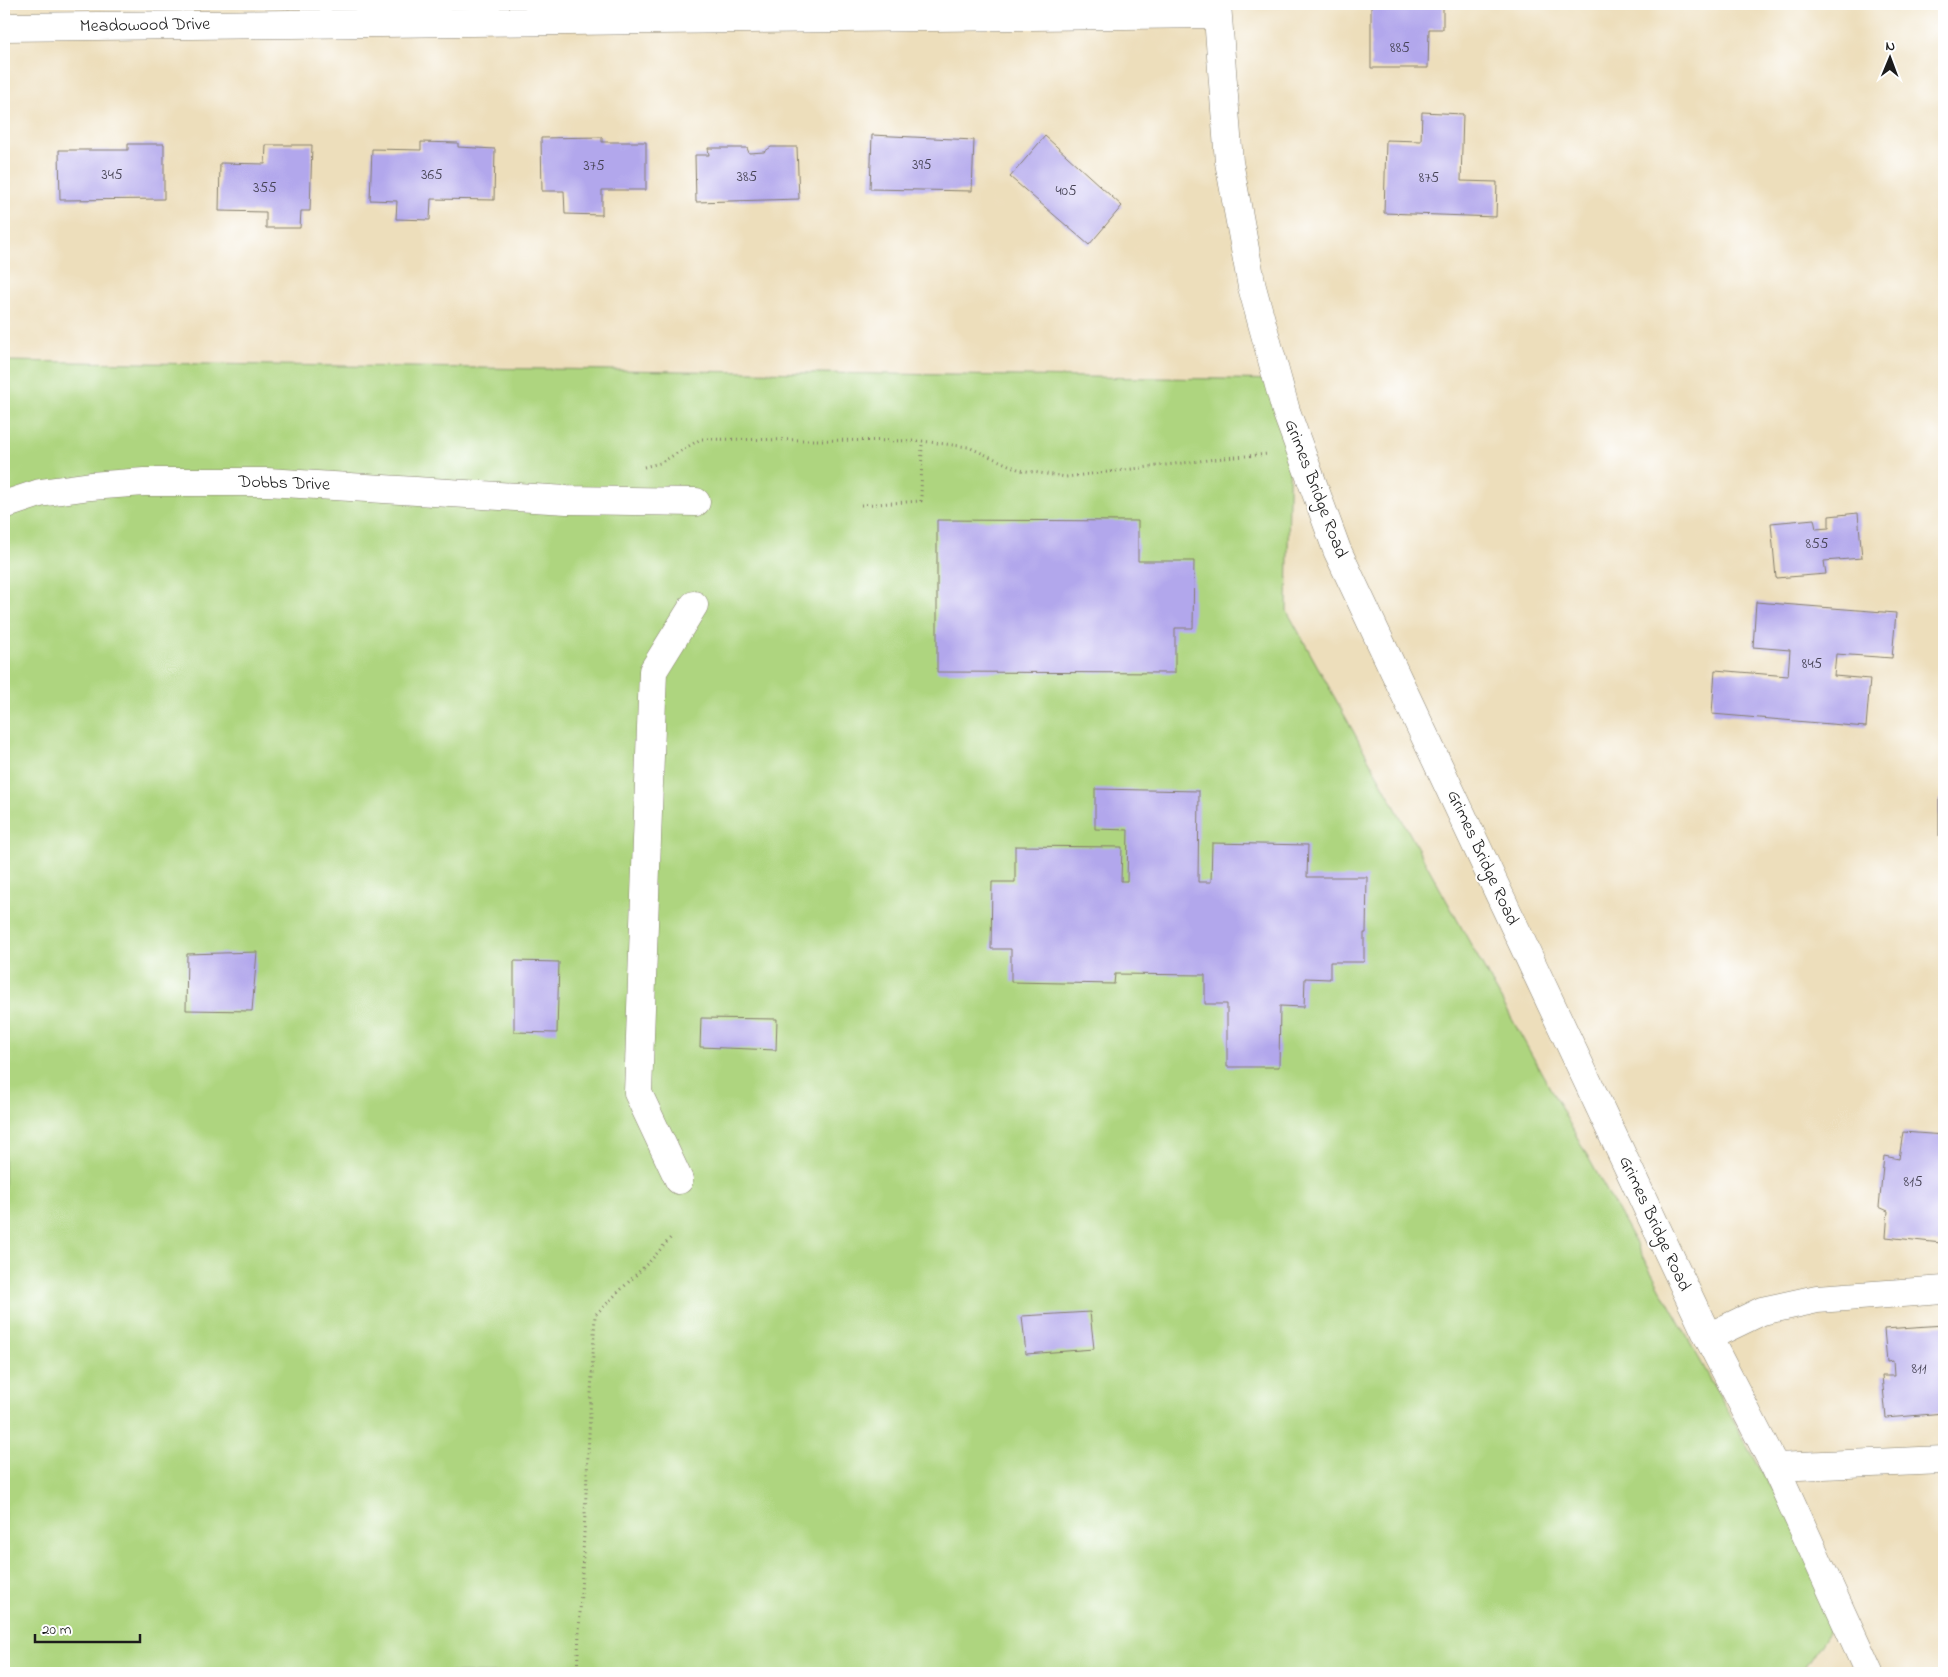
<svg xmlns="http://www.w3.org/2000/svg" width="1948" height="1677" font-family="'Indie Flower',sans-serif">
	<rect width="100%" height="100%" fill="#fff"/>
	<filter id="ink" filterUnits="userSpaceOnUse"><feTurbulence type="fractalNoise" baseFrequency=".02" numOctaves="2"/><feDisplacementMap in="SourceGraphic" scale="10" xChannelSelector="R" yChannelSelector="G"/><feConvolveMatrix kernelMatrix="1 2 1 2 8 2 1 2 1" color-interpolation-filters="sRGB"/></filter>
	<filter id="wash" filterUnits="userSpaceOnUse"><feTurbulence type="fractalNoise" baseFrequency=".0096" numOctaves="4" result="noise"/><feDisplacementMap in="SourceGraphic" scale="20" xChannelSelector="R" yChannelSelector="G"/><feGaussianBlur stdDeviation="1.12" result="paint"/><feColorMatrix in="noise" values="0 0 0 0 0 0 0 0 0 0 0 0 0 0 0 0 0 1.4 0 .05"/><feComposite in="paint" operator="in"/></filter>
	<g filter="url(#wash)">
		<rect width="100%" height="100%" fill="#eddebb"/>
		<path fill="#aed57f" stroke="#65784e" d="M 4,361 L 1291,380 L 1287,611 L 1760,1469 L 1846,1606 L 1801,1673 L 4,1673 Z"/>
		<g id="blocks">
			<path fill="#b2a7ec" d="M 1371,4 L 1443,4 L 1443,29 L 1429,29 L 1428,68 L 1371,68 Z
				M 1422,112 L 1463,114 L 1461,181 L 1497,182 L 1496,217 L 1384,213 L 1386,140 L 1421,141 Z
				M 872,135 L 974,140 L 972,191 L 870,189 Z
				M 1045,136 L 1122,206 L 1089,245 L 1010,177 Z
				M 602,137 L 602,142 L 646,142 L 646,190 L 602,190 L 602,215 L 565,214 L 564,191 L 542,191 L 541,138 Z
				M 421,142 L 458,143 L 458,147 L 495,149 L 494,200 L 431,199 L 430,220 L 396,219 L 397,201 L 370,200 L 372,149 L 421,150 Z
				M 128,144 L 164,144 L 164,199 L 60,200 L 59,150 L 128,150 Z
				M 266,145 L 312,145 L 310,211 L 301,211 L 300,228 L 266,228 L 266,212 L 219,211 L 220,163 L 265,164 Z
				M 4,147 L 7,147 L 7,200 L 4,200 Z
				M 771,147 L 797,147 L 799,199 L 696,202 L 695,155 L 709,155 L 708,148 L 747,148 L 749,153 L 764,152 Z
				M 1858,513 L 1862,558 L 1824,561 L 1826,574 L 1776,578 L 1771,523 L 1814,519 L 1816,529 L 1829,528 L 1829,516 Z
				M 937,520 L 1138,521 L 1138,561 L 1194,561 L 1193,628 L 1175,628 L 1175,673 L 937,672 Z
				M 1756,602 L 1896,613 L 1892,658 L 1836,654 L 1834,676 L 1870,679 L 1866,727 L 1712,714 L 1715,670 L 1788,676 L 1790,650 L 1753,647 Z
				M 1095,789 L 1199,791 L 1198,882 L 1211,882 L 1212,843 L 1308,845 L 1307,877 L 1367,877 L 1366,933 L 1364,933 L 1364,962 L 1330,962 L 1330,979 L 1305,978 L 1304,1007 L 1280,1006 L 1279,1067 L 1227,1067 L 1227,1004 L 1205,1004 L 1205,975 L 1115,974 L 1114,984 L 1011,982 L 1011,949 L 991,949 L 992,882 L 1015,882 L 1015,846 L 1122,847 L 1121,881 L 1127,881 L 1128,830 L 1095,829 Z
				M 1939,799 L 1944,800 L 1944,836 L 1939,836 Z
				M 257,952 L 252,1011 L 186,1010 L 187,954 Z
				M 514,961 L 559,962 L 557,1033 L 514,1032 Z
				M 701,1018 L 777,1019 L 776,1050 L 700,1047 Z
				M 1903,1132 L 1944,1135 L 1944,1205 L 1941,1243 L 1886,1237 L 1888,1211 L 1879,1207 L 1884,1156 L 1899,1159 Z
				M 1090,1312 L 1094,1349 L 1026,1354 L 1022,1316 Z
				M 1944,1325 L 1944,1413 L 1886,1418 L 1882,1376 L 1894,1376 L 1893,1361 L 1887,1362 L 1884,1329 Z"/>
		</g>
	</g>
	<g filter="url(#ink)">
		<use href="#blocks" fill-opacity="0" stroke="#847d6c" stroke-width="1"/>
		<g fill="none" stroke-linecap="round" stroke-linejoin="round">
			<defs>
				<path id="minor" d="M 1217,4 L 1229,162 L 1252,287 L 1286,411 L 1337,550 L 1708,1337 L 1775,1467 L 1869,1673
					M 4,27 L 1217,14
					M 4,505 L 40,493 L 91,486 L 144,482 L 267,482 L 567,500 L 696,502
					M 679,1180 L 638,1093 L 653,671 L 694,605
					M 1708,1337 L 1762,1311 L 1817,1299 L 1944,1290
					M 1775,1467 L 1944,1460"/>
			</defs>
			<use href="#minor" stroke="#847d6c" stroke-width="29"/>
			<path stroke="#847d6c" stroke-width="3" stroke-dasharray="1 4" stroke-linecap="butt" d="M 644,467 L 660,463 L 701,439 L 922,441 L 968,447 L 1020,470 L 1066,477 L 1224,458 L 1268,454
				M 861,505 L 921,501 L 922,441
				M 577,1673 L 595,1315 L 652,1259 L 672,1236"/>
			<use href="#minor" stroke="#fff" stroke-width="28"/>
		</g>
	</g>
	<g text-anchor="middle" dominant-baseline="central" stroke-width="4" stroke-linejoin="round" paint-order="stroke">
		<g font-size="15" fill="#423f50">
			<text x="1400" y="48">885</text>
			<text x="922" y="165">395</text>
			<text x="594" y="166">375</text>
			<text x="112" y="175">345</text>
			<text x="432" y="175">365</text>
			<text x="747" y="177">385</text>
			<text x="1429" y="178">875</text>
			<text x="265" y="188">355</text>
			<text x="1066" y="191">405</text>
			<text x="1817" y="544">855</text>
			<text x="1812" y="664">845</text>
			<text x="1913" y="1182">815</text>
			<text x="1919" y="1369">811</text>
		</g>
		<g font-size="18" fill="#1c1c1c" stroke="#fff">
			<text transform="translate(145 26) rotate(-1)">Meadowood Drive</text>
			<text transform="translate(284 484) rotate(2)">Dobbs Drive</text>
			<text transform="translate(1315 489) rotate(69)">Grimes Bridge Road</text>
			<text transform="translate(1482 858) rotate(65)">Grimes Bridge Road</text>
			<text transform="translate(1654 1224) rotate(65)">Grimes Bridge Road</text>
		</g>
	</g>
	<rect width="1948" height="1677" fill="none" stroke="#fff" stroke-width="20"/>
	<g transform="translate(1890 58) rotate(1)" stroke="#ffffff" stroke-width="4" paint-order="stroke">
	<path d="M0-4L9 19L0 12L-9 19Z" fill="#1c1c1c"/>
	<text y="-8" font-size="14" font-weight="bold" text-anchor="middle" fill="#1c1c1c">N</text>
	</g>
	<path d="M35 1634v8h105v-8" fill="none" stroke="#1c1c1c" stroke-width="2.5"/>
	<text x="42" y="1634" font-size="15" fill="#1c1c1c" stroke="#ffffff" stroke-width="4" paint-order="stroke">20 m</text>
</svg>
